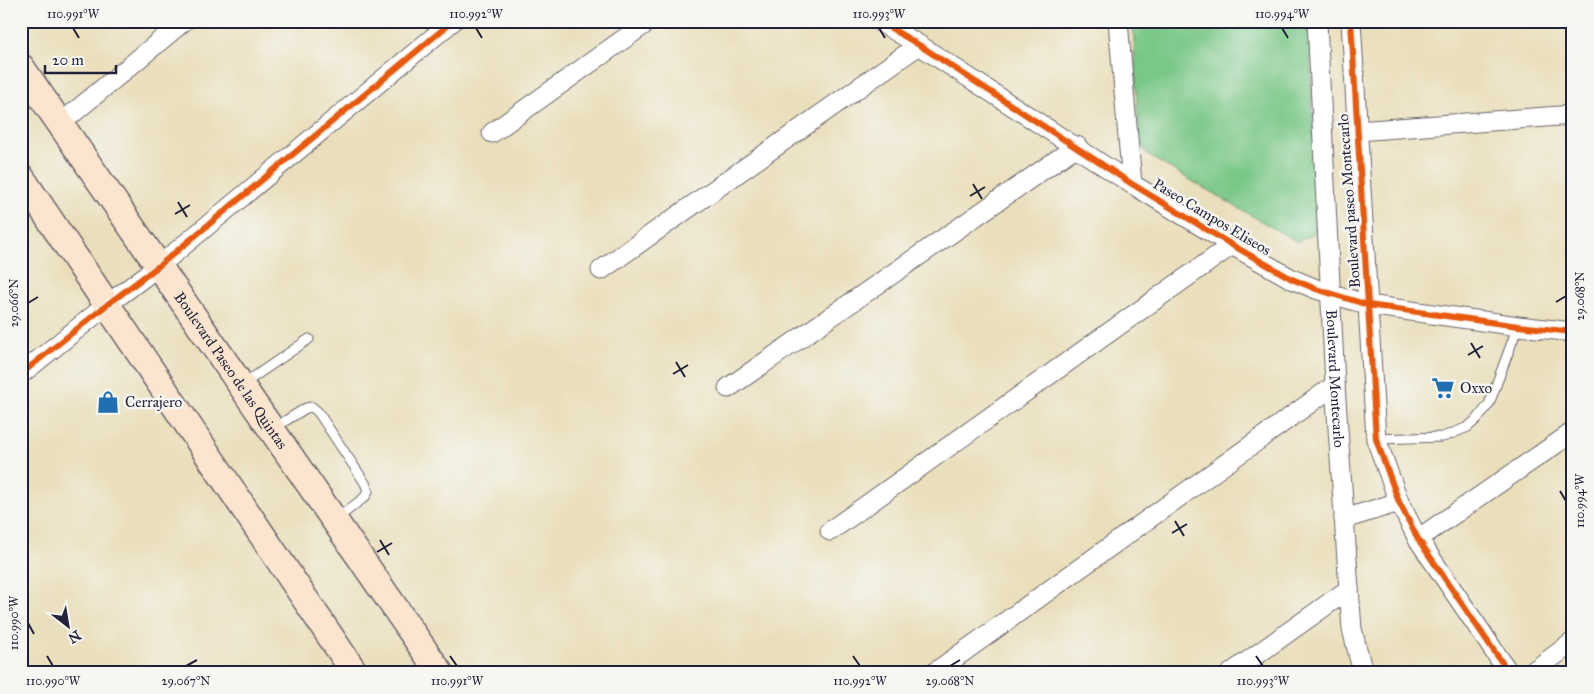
<svg xmlns="http://www.w3.org/2000/svg" width="1594" height="694" font-family="'IM FELL Great Primer',serif">
	<rect width="100%" height="100%" fill="#f6f6f2"/>
	<filter id="ink" filterUnits="userSpaceOnUse"><feTurbulence type="fractalNoise" baseFrequency=".02" numOctaves="2"/><feDisplacementMap in="SourceGraphic" scale="10" xChannelSelector="R" yChannelSelector="G"/><feConvolveMatrix kernelMatrix="1 2 1 2 8 2 1 2 1" color-interpolation-filters="sRGB"/></filter>
	<filter id="wash" filterUnits="userSpaceOnUse"><feTurbulence type="fractalNoise" baseFrequency=".0096" numOctaves="4" result="noise"/><feDisplacementMap in="SourceGraphic" scale="20" xChannelSelector="R" yChannelSelector="G"/><feGaussianBlur stdDeviation="1.12" result="paint"/><feColorMatrix in="noise" values="0 0 0 0 0 0 0 0 0 0 0 0 0 0 0 0 0 1.4 0 .05"/><feComposite in="paint" operator="in"/></filter>
	<g filter="url(#wash)">
		<rect width="100%" height="100%" fill="#eadfbb"/>
		<path fill="#7ac888" stroke="#4e7562" d="M 1133,21 L 1309,21 L 1318,232 L 1297,242 L 1149,156 L 1139,143 Z"/>
	</g>
	<g filter="url(#ink)">
		<g fill="none" stroke-linecap="round" stroke-linejoin="round">
			<defs>
				<path id="lane" d="M 242,385 L 309,339
					M 274,428 L 306,408 L 312,407 L 318,412 L 365,483 L 368,491 L 365,497 L 335,520
					M 1376,439 L 1443,437 L 1468,427 L 1479,417 L 1489,404 L 1518,326"/>
				<g id="street">
					<path d="M 879,21 L 919,45 L 1132,184 L 1232,245 L 1292,279 L 1316,289 L 1368,305 L 1518,326 L 1573,332"/>
					<path d="M 1118,21 L 1132,184"/>
					<path id="s1" d="M 1317,21 L 1335,385 L 1349,589 L 1352,629 L 1363,673"/>
					<path d="M 1351,21 L 1376,439 L 1399,502 L 1418,539 L 1509,673"/>
					<path d="M 60,124 L 184,21"/>
					<path d="M 1357,131 L 1573,115"/>
					<path d="M 492,133 L 649,21"/>
					<path d="M 601,270 L 919,45"/>
					<path d="M 21,374 L 108,304 L 160,265 L 453,21"/>
					<path d="M 728,388 L 1077,146"/>
					<path d="M 1344,519 L 1399,502"/>
					<path d="M 830,531 L 1232,245"/>
					<path d="M 1418,539 L 1573,432"/>
					<path d="M 934,673 L 1335,385"/>
					<path d="M 1231,673 L 1349,589"/>
					<path d="M 1531,673 L 1573,642"/>
				</g>
				<g id="secondary">
					<path id="s2" d="M 21,67 L 440,673"/>
					<path d="M 21,177 L 355,673"/>
				</g>
			</defs>
			<use href="#lane" stroke="#686468" stroke-width="11"/>
			<use href="#street" stroke="#686468" stroke-width="21"/>
			<use href="#secondary" stroke="#686468" stroke-width="29"/>
			<use href="#lane" stroke="#fff" stroke-width="9"/>
			<use href="#street" stroke="#fff" stroke-width="19"/>
			<use href="#secondary" stroke="#fbe5cf" stroke-width="26"/>
			<defs>
				<path id="cycleway" d="M 879,21 L 919,45 L 1132,184 L 1232,245 L 1292,279 L 1316,289 L 1368,305 L 1518,326 L 1573,332
					M 1351,21 L 1376,439 L 1399,502 L 1418,539 L 1509,673
					M 21,374 L 108,304 L 160,265 L 453,21"/>
			</defs>
			<use href="#cycleway" stroke="#f6f6f2" stroke-width="9"/>
			<use href="#cycleway" stroke="#e8590c" stroke-width="6"/>
		</g>
	</g>
	<path fill="none" stroke="#22223b" stroke-width="2" d="M 73,28 L 79,38M 476,28 L 482,38M 879,28 L 885,38M 1282,28 L 1288,38M 973,184 L 982,199M 970,196 L 985,187M 178,202 L 187,217M 175,214 L 190,205M 1556,302 L 1566,296M 28,303 L 38,297M 1471,343 L 1480,358M 1468,355 L 1483,346M 676,362 L 685,377M 673,374 L 688,365M 1560,491 L 1566,501M 1175,521 L 1184,536M 1172,533 L 1187,524M 380,540 L 389,555M 377,552 L 392,543M 28,623 L 34,634M 47,656 L 53,666M 450,656 L 457,666M 853,656 L 860,666M 1256,656 L 1263,666M 186,666 L 197,660M 950,666 L 960,660"/>
	<defs>
		<symbol id="supermarket-bare" viewBox="-9 -9 18 18"><path d="M-6-5.5h2.5l.6 2H6L4.5 2H-2.5L-4.4-4H-6ZM-1.5 3.2a1.3 1.3 0 1 0 .1 0ZM3 3.2a1.3 1.3 0 1 0 .1 0Z" fill="#1f6fb2" stroke="#f6f6f2" stroke-width="2.5" paint-order="stroke"/></symbol>
		<symbol id="shop-bare" viewBox="-9 -9 18 18"><path d="M-5-2.5h2.3a2.7 3.5 0 0 1 5.4 0H5L5.5 6h-11ZM-1.5-2.5h3a1.5 2.3 0 0 0-3 0Z" fill="#1f6fb2" stroke="#f6f6f2" stroke-width="2.5" paint-order="stroke"/></symbol>
	</defs>
	<g fill-rule="evenodd">
		<use href="#supermarket-bare" x="1427" y="372" width="32" height="32"/>
		<use href="#shop-bare" x="92" y="386" width="32" height="32"/>
	</g>
	<g text-anchor="middle" dominant-baseline="central" stroke-width="5" stroke-linejoin="round" paint-order="stroke">
		<g font-size="15" fill="#22223b" stroke="#f6f6f2">
			<text transform="translate(1349 201) rotate(-94)">Boulevard paseo Montecarlo</text>
			<text transform="translate(1212 217) rotate(31)">Paseo Campos Eliseos</text>
			<text stroke="none"><textPath href="#s2" startOffset="369">Boulevard Paseo de las Quintas</textPath></text>
			<text stroke="none"><textPath href="#s1" startOffset="358">Boulevard Montecarlo</textPath></text>
		</g>
		<g font-size="15" fill="#22223b" stroke="#f6f6f2" text-anchor="start">
			<text x="1460" y="388">Oxxo</text>
			<text x="125" y="402">Cerrajero</text>
		</g>
	</g>
	<rect width="1594" height="694" fill="none" stroke="#f6f6f2" stroke-width="55"/>
	<g transform="translate(68 626) rotate(149)" stroke="#f6f6f2" stroke-width="4" paint-order="stroke">
	<path d="M0-4L9 19L0 12L-9 19Z" fill="#22223b"/>
	<text y="-8" font-size="14" font-weight="bold" text-anchor="middle" fill="#22223b">N</text>
	</g>
	<path d="M45 65v8h71v-8" fill="none" stroke="#22223b" stroke-width="2.5"/>
	<text x="52" y="65" font-size="15" fill="#22223b" stroke="#f6f6f2" stroke-width="4" paint-order="stroke">20 m</text>
	<rect x="28" y="28" width="1538" height="638" fill="none" stroke="#22223b" stroke-width="2"/>
	<g font-size="12" text-anchor="middle" fill="#22223b">
		<text x="73" y="18">110.991°W</text>
		<text x="476" y="18">110.992°W</text>
		<text x="879" y="18">110.993°W</text>
		<text x="1282" y="18">110.994°W</text>
		<text transform="translate(1580 296) rotate(-90)" y="4">29.068°N</text>
		<text transform="translate(14 303) rotate(-90)" y="4">29.066°N</text>
		<text transform="translate(1580 501) rotate(-90)" y="4">110.994°W</text>
		<text transform="translate(14 623) rotate(-90)" y="4">110.990°W</text>
		<text x="53" y="685">110.990°W</text>
		<text x="186" y="685">29.067°N</text>
		<text x="457" y="685">110.991°W</text>
		<text x="860" y="685">110.992°W</text>
		<text x="950" y="685">29.068°N</text>
		<text x="1263" y="685">110.993°W</text>
	</g>
</svg>
